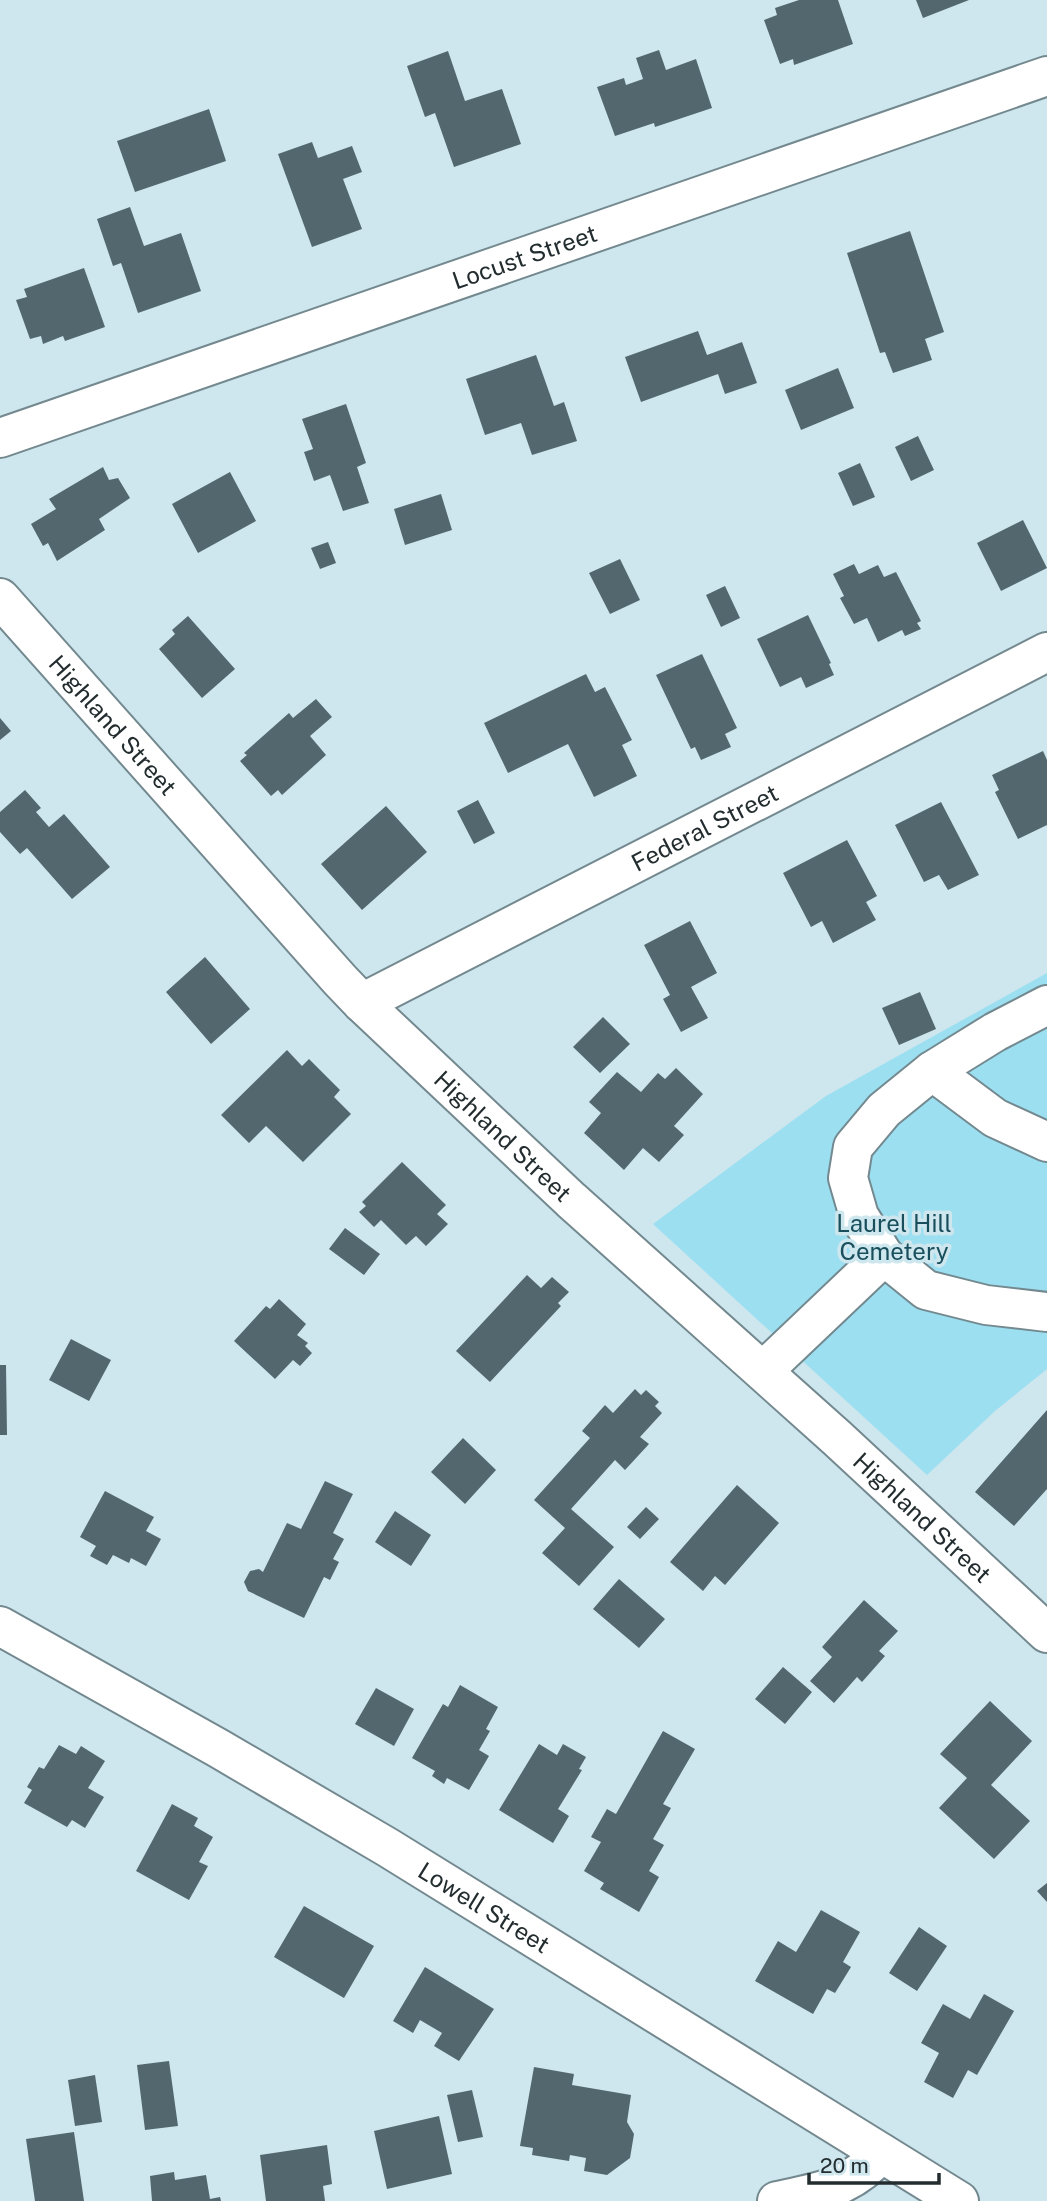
<svg xmlns="http://www.w3.org/2000/svg" width="1047" height="2201" font-family="'Public Sans',sans-serif">
	<rect width="100%" height="100%" fill="#cee6ed"/>
	<path fill="#9bdff1" d="M 1047,973 L 1047,1369 L 995,1411 L 927,1475 L 653,1224 L 826,1096 Z"/>
	<path fill="#53686e" d="M 799,0 L 838,0 L 853,44 L 794,65 L 793,59 L 780,64 L 764,20 L 777,15 L 775,8 Z
		M 916,0 L 969,0 L 923,18 Z
		M 659,50 L 666,70 L 696,59 L 712,108 L 655,127 L 654,123 L 615,136 L 597,87 L 624,78 L 626,85 L 643,79 L 636,58 Z
		M 448,51 L 465,101 L 502,89 L 521,144 L 454,167 L 435,113 L 425,117 L 407,66 Z
		M 209,109 L 226,161 L 135,192 L 117,141 Z
		M 312,142 L 318,158 L 352,146 L 362,172 L 343,179 L 362,229 L 312,247 L 278,154 Z
		M 130,207 L 144,246 L 181,233 L 201,291 L 138,313 L 121,263 L 113,266 L 97,219 Z
		M 910,231 L 944,332 L 925,339 L 932,360 L 893,373 L 885,352 L 880,353 L 847,253 Z
		M 84,268 L 105,327 L 65,341 L 63,336 L 43,344 L 41,336 L 30,339 L 16,300 L 27,297 L 24,289 Z
		M 698,331 L 707,355 L 742,342 L 757,383 L 725,394 L 718,374 L 641,402 L 625,357 Z
		M 536,355 L 554,406 L 564,402 L 577,441 L 532,455 L 521,423 L 485,435 L 466,379 Z
		M 838,368 L 854,408 L 801,430 L 785,390 Z
		M 346,404 L 366,463 L 357,467 L 369,503 L 343,511 L 330,475 L 314,481 L 304,452 L 313,449 L 302,419 Z
		M 918,436 L 934,470 L 911,481 L 895,447 Z
		M 860,463 L 875,497 L 853,506 L 838,473 Z
		M 103,467 L 109,480 L 118,478 L 130,498 L 99,519 L 105,530 L 57,561 L 48,543 L 43,546 L 31,524 L 56,509 L 49,499 Z
		M 230,472 L 256,521 L 198,553 L 172,504 Z
		M 441,494 L 452,530 L 405,545 L 394,509 Z
		M 1023,520 L 1047,568 L 1001,591 L 977,543 Z
		M 328,542 L 336,563 L 320,569 L 311,548 Z
		M 620,559 L 640,600 L 610,614 L 589,573 Z
		M 854,564 L 859,574 L 878,565 L 884,577 L 896,572 L 921,621 L 917,623 L 921,629 L 905,636 L 902,630 L 878,642 L 867,618 L 854,624 L 840,598 L 844,596 L 833,574 Z
		M 725,586 L 740,618 L 721,627 L 706,595 Z
		M 808,615 L 831,663 L 829,664 L 834,675 L 806,688 L 801,677 L 780,687 L 757,639 Z
		M 188,616 L 235,669 L 202,698 L 159,649 L 175,634 L 172,630 Z
		M 702,654 L 737,728 L 725,734 L 731,747 L 701,760 L 695,747 L 691,749 L 656,675 Z
		M 586,674 L 595,692 L 605,687 L 632,740 L 622,745 L 637,776 L 594,797 L 568,744 L 508,773 L 484,723 Z
		M 316,699 L 332,717 L 310,736 L 326,755 L 282,795 L 278,790 L 271,796 L 240,761 L 247,755 L 244,753 L 289,713 L 293,718 Z
		M 0,718 L 11,731 L 0,740 Z
		M 1043,751 L 1047,760 L 1047,825 L 1018,839 L 995,792 L 999,790 L 992,775 Z
		M 25,790 L 41,808 L 36,812 L 49,827 L 64,814 L 110,867 L 72,899 L 27,848 L 20,854 L 0,832 L 0,812 Z
		M 478,800 L 495,833 L 474,844 L 457,811 Z
		M 941,802 L 979,875 L 948,890 L 939,875 L 924,882 L 895,825 Z
		M 386,806 L 427,852 L 362,910 L 321,864 Z
		M 847,840 L 877,896 L 866,902 L 876,920 L 833,943 L 822,921 L 811,927 L 783,873 Z
		M 690,921 L 717,973 L 691,987 L 708,1018 L 681,1032 L 663,999 L 670,995 L 644,945 Z
		M 205,957 L 250,1009 L 211,1044 L 166,992 Z
		M 920,992 L 936,1029 L 899,1045 L 882,1008 Z
		M 603,1017 L 630,1044 L 600,1073 L 573,1047 Z
		M 287,1050 L 302,1066 L 309,1059 L 340,1090 L 334,1097 L 351,1114 L 303,1162 L 266,1126 L 249,1143 L 221,1115 Z
		M 676,1068 L 703,1094 L 674,1126 L 684,1135 L 659,1162 L 643,1148 L 624,1170 L 584,1133 L 601,1113 L 589,1102 L 617,1072 L 641,1092 L 658,1073 L 665,1079 Z
		M 402,1162 L 446,1205 L 437,1214 L 448,1224 L 426,1246 L 416,1236 L 406,1245 L 381,1220 L 374,1227 L 359,1212 L 366,1206 L 362,1202 Z
		M 345,1228 L 380,1254 L 364,1275 L 329,1249 Z
		M 527,1275 L 541,1288 L 552,1277 L 569,1292 L 558,1303 L 561,1306 L 490,1382 L 456,1351 Z
		M 279,1299 L 306,1324 L 297,1335 L 308,1343 L 305,1346 L 312,1353 L 300,1366 L 293,1360 L 275,1379 L 234,1341 L 266,1306 L 270,1309 Z
		M 71,1339 L 111,1360 L 89,1401 L 49,1380 Z
		M 0,1365 L 6,1365 L 7,1435 L 0,1435 Z
		M 635,1389 L 641,1395 L 646,1390 L 659,1402 L 655,1406 L 662,1413 L 640,1437 L 649,1444 L 625,1470 L 615,1460 L 571,1509 L 614,1547 L 579,1586 L 542,1553 L 565,1528 L 534,1500 L 590,1438 L 582,1431 L 605,1405 L 613,1413 Z
		M 1047,1410 L 1047,1489 L 1014,1526 L 975,1492 Z
		M 463,1438 L 496,1470 L 465,1504 L 431,1472 Z
		M 325,1481 L 353,1494 L 333,1533 L 344,1539 L 333,1559 L 339,1562 L 330,1580 L 324,1577 L 304,1618 L 248,1591 L 244,1582 L 250,1571 L 259,1569 L 263,1572 L 287,1523 L 301,1529 Z
		M 737,1485 L 779,1523 L 725,1585 L 715,1576 L 703,1591 L 670,1562 Z
		M 105,1491 L 154,1517 L 146,1531 L 161,1539 L 146,1566 L 131,1558 L 129,1563 L 113,1555 L 107,1565 L 90,1556 L 96,1546 L 80,1537 Z
		M 646,1507 L 659,1519 L 640,1539 L 627,1527 Z
		M 395,1511 L 431,1535 L 411,1566 L 375,1542 Z
		M 619,1579 L 665,1619 L 639,1648 L 593,1609 Z
		M 864,1600 L 898,1631 L 879,1651 L 885,1656 L 862,1682 L 857,1677 L 834,1703 L 810,1681 L 832,1657 L 822,1647 Z
		M 783,1667 L 812,1692 L 785,1724 L 755,1699 Z
		M 460,1685 L 498,1707 L 486,1729 L 490,1731 L 479,1750 L 489,1756 L 469,1790 L 447,1778 L 444,1784 L 432,1776 L 435,1771 L 412,1758 L 443,1704 L 448,1707 Z
		M 376,1688 L 414,1709 L 394,1746 L 355,1724 Z
		M 990,1701 L 1032,1741 L 991,1785 L 1030,1821 L 994,1859 L 939,1808 L 967,1778 L 940,1754 Z
		M 663,1731 L 695,1749 L 663,1804 L 671,1808 L 653,1839 L 664,1845 L 649,1871 L 659,1877 L 639,1912 L 600,1889 L 604,1883 L 584,1871 L 601,1842 L 591,1837 L 607,1809 L 616,1814 Z
		M 539,1744 L 557,1755 L 563,1744 L 586,1757 L 579,1769 L 582,1770 L 558,1809 L 569,1816 L 553,1843 L 499,1810 Z
		M 59,1745 L 76,1754 L 81,1746 L 105,1761 L 88,1788 L 104,1797 L 85,1828 L 72,1820 L 67,1827 L 24,1803 L 32,1790 L 27,1787 L 39,1767 L 44,1769 Z
		M 172,1804 L 198,1818 L 194,1826 L 213,1837 L 199,1862 L 208,1866 L 189,1900 L 136,1871 Z
		M 1047,1883 L 1047,1902 L 1037,1891 Z
		M 304,1906 L 374,1946 L 344,1998 L 274,1957 Z
		M 821,1910 L 860,1932 L 843,1962 L 851,1967 L 835,1993 L 827,1989 L 813,2014 L 755,1981 L 778,1941 L 796,1952 Z
		M 919,1927 L 947,1946 L 917,1991 L 889,1973 Z
		M 425,1967 L 494,2009 L 459,2061 L 434,2046 L 442,2033 L 420,2020 L 413,2033 L 393,2021 Z
		M 984,1994 L 1014,2011 L 977,2075 L 968,2070 L 953,2098 L 924,2082 L 939,2053 L 921,2043 L 943,2004 L 970,2019 Z
		M 169,2061 L 178,2126 L 145,2130 L 137,2065 Z
		M 534,2067 L 574,2074 L 572,2085 L 631,2095 L 627,2122 L 634,2134 L 630,2158 L 607,2175 L 584,2171 L 586,2158 L 570,2155 L 569,2161 L 532,2155 L 533,2148 L 520,2146 Z
		M 95,2075 L 102,2122 L 75,2126 L 68,2080 Z
		M 472,2090 L 483,2137 L 458,2142 L 447,2095 Z
		M 439,2116 L 452,2174 L 387,2189 L 374,2131 Z
		M 74,2132 L 84,2201 L 35,2201 L 26,2139 Z
		M 327,2145 L 332,2184 L 323,2186 L 325,2201 L 266,2201 L 260,2155 Z
		M 174,2172 L 175,2180 L 206,2175 L 210,2199 L 220,2197 L 221,2201 L 152,2201 L 150,2176 Z"/>
	<g fill="none" stroke-linecap="round" stroke-linejoin="round">
		<defs>
			<g id="minor">
				<path id="s1" d="M 0,438 L 1047,76"/>
				<path id="s2" d="M 0,598 L 340,980 L 362,1003 L 571,1200 L 837,1438 L 1047,1633"/>
				<path id="s3" d="M 362,1003 L 1047,652"/>
				<path d="M 1047,1005 L 995,1032 L 932,1071 L 884,1110 L 853,1147 L 848,1178 L 859,1216 L 884,1256 L 926,1290 L 986,1305 L 1047,1312"/>
				<path d="M 932,1071 L 995,1118 L 1047,1142"/>
				<path d="M 763,1371 L 884,1256"/>
				<path d="M 777,2201 C 820,2192 851,2188 881,2153"/>
			</g>
			<g id="major">
				<path id="s4" d="M 0,1626 L 218,1748 L 387,1847 L 959,2201"/>
			</g>
		</defs>
		<use href="#minor" stroke="#73898f" stroke-width="42"/>
		<use href="#major" stroke="#73898f" stroke-width="42"/>
		<use href="#minor" stroke="#fff" stroke-width="38"/>
		<use href="#major" stroke="#fff" stroke-width="38"/>
	</g>
	<g text-anchor="middle" dominant-baseline="central" stroke-width="7" stroke-linejoin="round" paint-order="stroke">
		<g font-size="24" fill="#232d2f" stroke="#cee6ed">
			<text stroke="none"><textPath href="#s1" startOffset="555">Locust Street</textPath></text>
			<text stroke="none"><textPath href="#s2" startOffset="170">Highland Street</textPath></text>
			<text stroke="none"><textPath href="#s3" startOffset="385">Federal Street</textPath></text>
			<text stroke="none"><textPath href="#s2" startOffset="737">Highland Street</textPath></text>
			<text stroke="none"><textPath href="#s2" startOffset="1304">Highland Street</textPath></text>
			<text stroke="none"><textPath href="#s4" startOffset="560">Lowell Street</textPath></text>
		</g>
		<g font-size="24" fill="#194f5c" stroke="#cee6ed">
			<text x="894" y="1223">Laurel Hill<tspan x="894" dy="28">Cemetery</tspan></text>
		</g>
	</g>
	<path d="M809 2173v10h130v-10" fill="none" stroke="#232d2f" stroke-width="3.5"/>
	<text x="820" y="2173" font-size="21" fill="#232d2f" stroke="#cee6ed" stroke-width="5" paint-order="stroke">20 m</text>
</svg>
